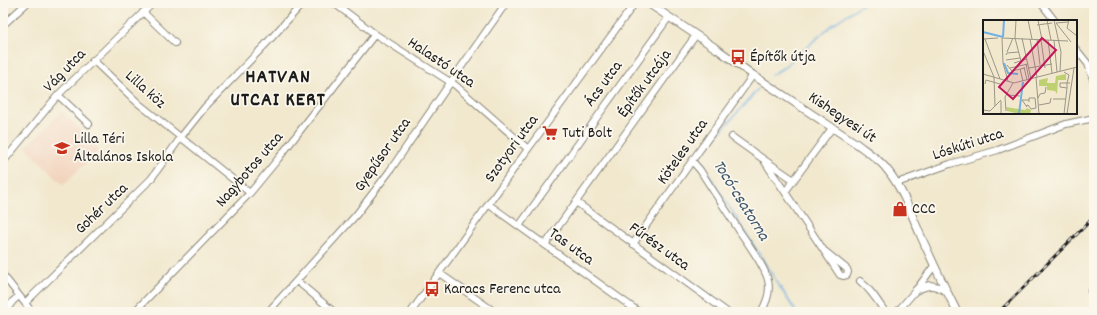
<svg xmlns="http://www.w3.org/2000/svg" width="1097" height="315" font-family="Dekko,sans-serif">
	<rect width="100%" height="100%" fill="#fbf7ec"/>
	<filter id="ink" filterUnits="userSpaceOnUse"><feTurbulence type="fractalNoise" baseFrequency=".025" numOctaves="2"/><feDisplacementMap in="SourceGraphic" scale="8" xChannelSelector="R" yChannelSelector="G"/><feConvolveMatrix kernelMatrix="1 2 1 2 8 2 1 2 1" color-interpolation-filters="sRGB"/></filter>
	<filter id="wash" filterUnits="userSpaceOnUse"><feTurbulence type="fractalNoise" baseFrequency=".012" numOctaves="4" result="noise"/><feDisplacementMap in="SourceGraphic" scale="16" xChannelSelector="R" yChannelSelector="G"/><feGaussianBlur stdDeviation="0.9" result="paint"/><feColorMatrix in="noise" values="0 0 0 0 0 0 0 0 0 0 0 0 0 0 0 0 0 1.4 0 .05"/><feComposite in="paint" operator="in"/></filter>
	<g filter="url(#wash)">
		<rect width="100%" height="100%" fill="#f1e8ce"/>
		<path fill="#f2d4be" d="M 62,112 L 99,150 L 63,185 L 26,147 Z"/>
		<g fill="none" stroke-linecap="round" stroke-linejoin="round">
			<path stroke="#70b0e3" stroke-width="1.5" d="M 771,75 L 783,68 L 832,25 L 864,3
				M 758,89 L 701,154 L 700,158 L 701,162 L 796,312"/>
		</g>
	</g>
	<g filter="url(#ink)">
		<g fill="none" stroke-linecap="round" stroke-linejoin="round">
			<defs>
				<path id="minor" d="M 334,3 L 375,34 L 455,85 L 528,149
					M 1041,3 L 1055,21
					M 143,12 L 175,43
					M 3,25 L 27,3
					M 1076,49 L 1088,64 L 1094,82
					M 93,60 L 138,103 L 250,193
					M 58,95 L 89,124
					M 732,137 L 763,159 L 794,180
					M 692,161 L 700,170 C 713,191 727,211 740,232 C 749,245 764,265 768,280 C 771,292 767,302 761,312
					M 3,162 L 58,95 L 153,3
					M 765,162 L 785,192
					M 897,183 L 950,164 L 998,150 L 1066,124 L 1094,118
					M 576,202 L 727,312
					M 488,204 L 639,312
					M 519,226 L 669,17
					M 633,244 L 753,75
					M 545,245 L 696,35
					M 826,252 L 847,269 L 848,272 L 847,275 L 843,276 L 840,275 L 785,192 L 832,128
					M 439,273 L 495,312
					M 3,275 L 32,312
					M 297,281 L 334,312
					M 860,281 C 871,290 877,300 885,312
					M 1091,291 L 1094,294
					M 25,303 L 151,179 L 181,137 L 205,107 L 265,45 L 303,3
					M 5,312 L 13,301 L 19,296
					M 134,312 L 250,193 L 278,159 L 375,34
					M 268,312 L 356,215 L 389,172 L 450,83 L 506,3
					M 411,312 L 528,149 L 635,3
					M 897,312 L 916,290 L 934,266"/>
				<path id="tertiary" d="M 648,3 L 717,49 L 753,75 L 857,144 C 866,151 877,158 885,167 C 902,187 910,211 920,234 C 932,261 944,286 957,312
					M 916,290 C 930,284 933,284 946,291"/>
			</defs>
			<use href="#minor" stroke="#868275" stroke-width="8"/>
			<use href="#tertiary" stroke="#868275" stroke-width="9"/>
			<use href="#minor" stroke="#fff" stroke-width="6"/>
			<use href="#tertiary" stroke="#fff" stroke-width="7"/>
			<defs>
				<path id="rail" d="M 999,312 L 1094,217"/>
			</defs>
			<use href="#rail" stroke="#1c1c1c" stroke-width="3"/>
			<use href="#rail" stroke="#fbf7ec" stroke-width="1.5" stroke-dasharray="4.5" stroke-linecap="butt"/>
		</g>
	</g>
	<defs>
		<symbol id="bus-bare" viewBox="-9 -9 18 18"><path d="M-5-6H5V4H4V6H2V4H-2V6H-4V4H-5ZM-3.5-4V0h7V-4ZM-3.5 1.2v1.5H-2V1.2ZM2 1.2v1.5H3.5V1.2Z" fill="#c8321e" stroke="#fbf7ec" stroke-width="2.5" paint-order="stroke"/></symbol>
		<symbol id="supermarket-bare" viewBox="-9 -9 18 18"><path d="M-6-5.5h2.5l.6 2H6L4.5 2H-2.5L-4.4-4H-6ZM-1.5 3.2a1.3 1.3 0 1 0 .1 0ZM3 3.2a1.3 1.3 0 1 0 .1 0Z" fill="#c8321e" stroke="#fbf7ec" stroke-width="2.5" paint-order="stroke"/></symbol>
		<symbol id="school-bare" viewBox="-9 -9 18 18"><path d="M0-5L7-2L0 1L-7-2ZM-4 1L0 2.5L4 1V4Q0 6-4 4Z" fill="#c8321e" stroke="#fbf7ec" stroke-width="2.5" paint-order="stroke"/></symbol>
		<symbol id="shop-bare" viewBox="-9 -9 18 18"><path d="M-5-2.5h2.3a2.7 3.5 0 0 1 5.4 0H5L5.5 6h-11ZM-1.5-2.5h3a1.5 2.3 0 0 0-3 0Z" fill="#c8321e" stroke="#fbf7ec" stroke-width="2.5" paint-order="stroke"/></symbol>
	</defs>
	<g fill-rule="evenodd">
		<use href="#bus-bare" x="727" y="46" width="22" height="22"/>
		<use href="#supermarket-bare" x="539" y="122" width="22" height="22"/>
		<use href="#school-bare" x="51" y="137" width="22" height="22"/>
		<use href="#shop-bare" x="889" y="198" width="22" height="22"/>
		<use href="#bus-bare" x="421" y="278" width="22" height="22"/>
	</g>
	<g text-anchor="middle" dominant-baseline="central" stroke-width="3.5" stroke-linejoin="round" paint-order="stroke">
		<g font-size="16" fill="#1c1c1c" stroke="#fbf7ec" text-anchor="start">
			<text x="750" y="57">Építők útja</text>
			<text x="562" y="133">Tuti Bolt</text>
			<text x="74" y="139">Lilla Téri<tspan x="74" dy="18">Általános Iskola</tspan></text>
			<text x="912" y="209">CCC</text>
			<text x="444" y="289">Karacs Ferenc utca</text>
		</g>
		<g font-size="16" fill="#1c1c1c" stroke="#fbf7ec">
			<text transform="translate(441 63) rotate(34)">Halastó utca</text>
			<text transform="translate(65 71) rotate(-46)">Vág utca</text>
			<text transform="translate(604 84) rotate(-54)">Ács utca</text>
			<text transform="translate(645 84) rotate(-54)">Építők utcája</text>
			<text transform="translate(145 90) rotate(42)">Lilla köz</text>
			<text transform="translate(842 118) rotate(34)">Kishegyesi út</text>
			<text transform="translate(968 145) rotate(-18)">Lóskúti utca</text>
			<text transform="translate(512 149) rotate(-54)">Szotyori utca</text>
			<text transform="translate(683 152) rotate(-55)">Köteles utca</text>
			<text transform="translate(383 155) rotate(-55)">Gyepűsor utca</text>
			<text transform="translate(250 170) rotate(-49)">Nagybotos utca</text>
			<text transform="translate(102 209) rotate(-44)">Gohér utca</text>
			<text transform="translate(571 247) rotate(36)">Tas utca</text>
			<text transform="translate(659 247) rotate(36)">Fűrész utca</text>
		</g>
		<g font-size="17" font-style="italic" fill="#3e576c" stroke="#fbf7ec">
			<text transform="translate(740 201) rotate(58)">Tocó-csatorna</text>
		</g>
		<g font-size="20" font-weight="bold" letter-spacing="1" fill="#1c1c1c" stroke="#fbf7ec">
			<text x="278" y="78">HATVAN<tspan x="278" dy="23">UTCAI KERT</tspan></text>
		</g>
	</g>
	<g transform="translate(983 20)">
		<rect width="94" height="94" fill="#f1e8ce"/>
		<path d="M 83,54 L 83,60 L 75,60 L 74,74 L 72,71 L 64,70 L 64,66 L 56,66 L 56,60 L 65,58 L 64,63 L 72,63 L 73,56 ZM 23,87 L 42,90 L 44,88 L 48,90 L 47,94 L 37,94 L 24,91 Z" fill="#bed072"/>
		<path fill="none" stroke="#70b0e3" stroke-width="2" d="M 0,12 L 20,17M 20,17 L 21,0M 21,43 L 25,53 L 35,54M 36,94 L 40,62"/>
		<path fill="none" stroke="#9c9687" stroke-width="1" d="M 45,0 L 49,19M 55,0 L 59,20M 64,0 L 68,20M 71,0 L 78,32 L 77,51M 86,0 L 84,8 L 94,16M 73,3 L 88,22M 73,3 L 85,2M 54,5 L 69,3M 32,18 L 38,41M 32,18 L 33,0M 39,18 L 48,59M 0,19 L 15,18M 2,19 L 17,59M 47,19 L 54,57M 54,19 L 57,45M 58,20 L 62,48M 65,20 L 69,53M 71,20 L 74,52M 0,31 L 11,57 L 12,86M 24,32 L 30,18M 23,35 L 24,33 L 36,32M 23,40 L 37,38M 31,43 L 44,39M 43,44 L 46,59M 24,45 L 29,51 L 42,48M 41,47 L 44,60M 27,48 L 45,44M 46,48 L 69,44M 37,49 L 40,61M 81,52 L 86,55 L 84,63 L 84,68 L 77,67 L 77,63 L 87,63M 0,54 L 31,63 L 94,47M 53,57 L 56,94M 25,61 L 20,43 L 19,18 L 85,21M 2,64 L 3,60 L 17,64M 25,75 L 37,76M 55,78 L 57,74 L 62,73 L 63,67M 70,79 L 83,79M 56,85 L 67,83 L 68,78M 43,86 L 45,85 L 48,89 L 53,88 L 52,78 L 46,78 L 46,82M 44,87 L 39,80 L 46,80M 0,90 L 7,91 L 18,80M 23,91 L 22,77 L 30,63M 18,94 L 18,81M 81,94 L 84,68M 84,94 L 91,48"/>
		<path fill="#c2185b" fill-opacity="0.15" stroke="#c2185b" stroke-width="2" d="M 59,18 L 73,30 L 30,79 L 16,67 Z"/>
		<rect width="94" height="94" fill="none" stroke="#1c1c1c" stroke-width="2"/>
	</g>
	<rect width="1097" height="315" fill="none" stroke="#fbf7ec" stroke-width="16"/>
</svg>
